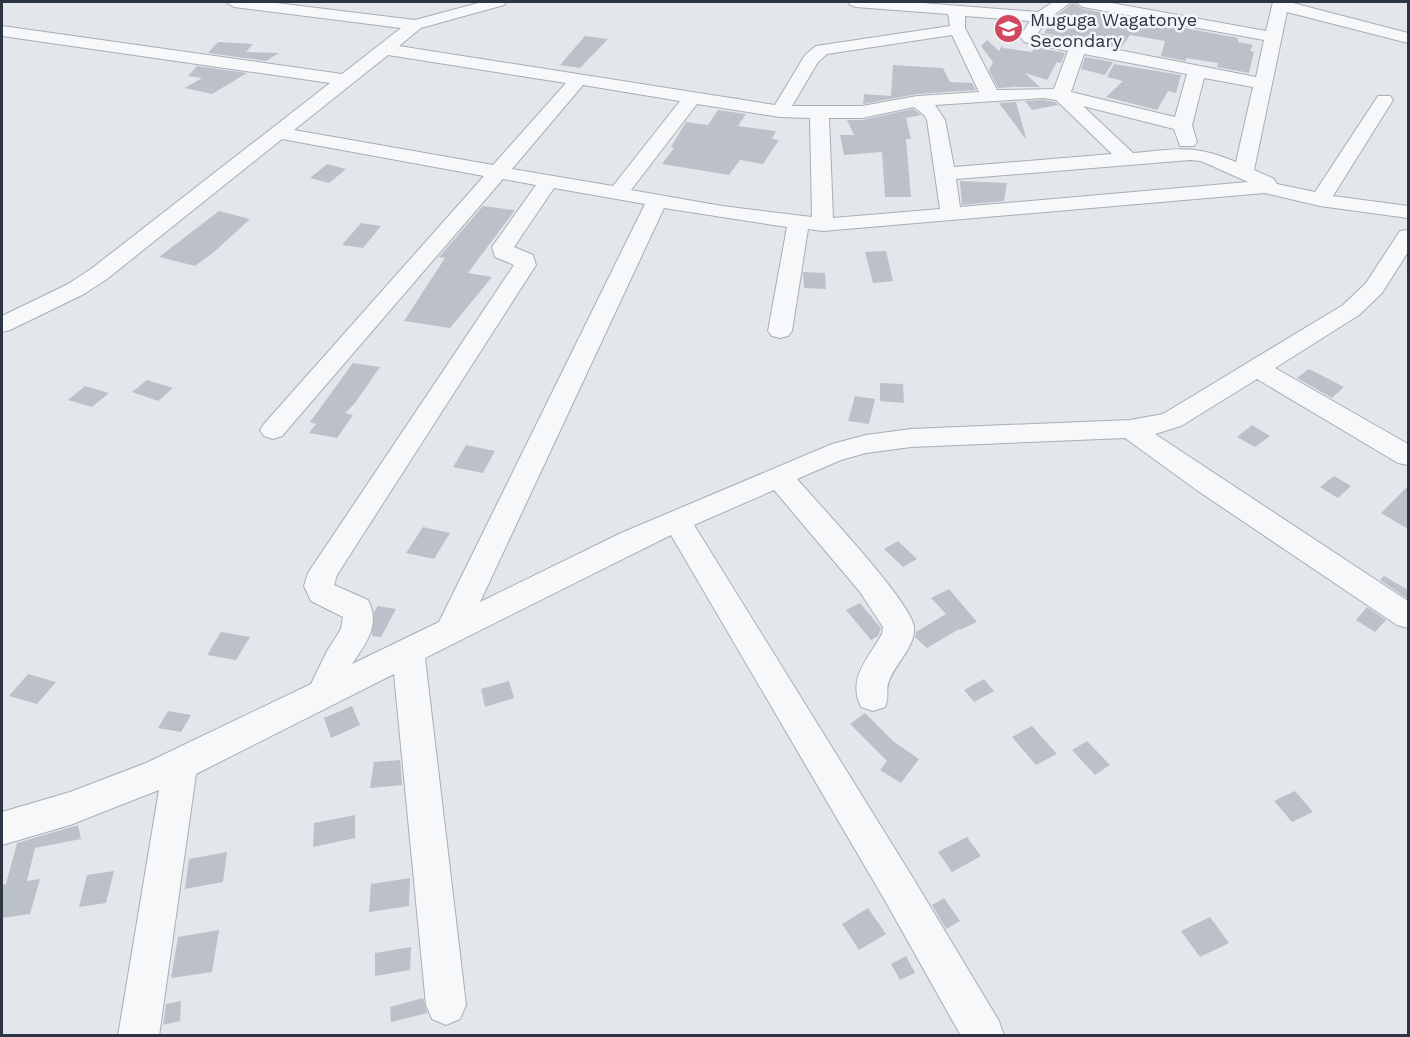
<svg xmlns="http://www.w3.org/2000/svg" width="1410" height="1037" font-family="'Work Sans',sans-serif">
	<rect width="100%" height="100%" fill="#e3e7ec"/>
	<path fill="#bbc0c9" d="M 1073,3 L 1083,9 L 1238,38 L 1238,42 L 1253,45 L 1250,51 L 1254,52 L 1249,73 L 1217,67 L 1218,63 L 1186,58 L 1186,61 L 1161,56 L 1165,41 L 1130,35 L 1121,48 L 1044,33 L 1057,15 Z
		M 585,36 L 608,39 L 580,68 L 560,65 Z
		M 987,40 L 999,51 L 1002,45 L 1003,48 L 1032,52 L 1035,47 L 1065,53 L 1061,63 L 1057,62 L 1047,80 L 1025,73 L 1040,87 L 1014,87 L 1012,85 L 1013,87 L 998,88 L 989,70 L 993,62 L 981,46 Z
		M 218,42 L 253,44 L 246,52 L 279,53 L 266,61 L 208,53 Z
		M 1085,57 L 1113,62 L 1105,75 L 1081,69 Z
		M 1114,64 L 1181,75 L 1176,93 L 1168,91 L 1157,110 L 1106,97 L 1123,81 L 1107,77 Z
		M 893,65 L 943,68 L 950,82 L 972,83 L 976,90 L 917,94 L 863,104 L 864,94 L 891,96 Z
		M 197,66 L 247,73 L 212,94 L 185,88 L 202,78 L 188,76 Z
		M 1043,100 L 1055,102 L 1058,105 L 1032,110 L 1025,101 Z
		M 1016,102 L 1026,138 L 1025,138 L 999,103 Z
		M 913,109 L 921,115 L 906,118 L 911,139 L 906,139 L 911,197 L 885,197 L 882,152 L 844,155 L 840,135 L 854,135 L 847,120 L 862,120 Z
		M 718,110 L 746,114 L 738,126 L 776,131 L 772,139 L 779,140 L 763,164 L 740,160 L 729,175 L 662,164 L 674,148 L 671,147 L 686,122 L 708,125 Z
		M 327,164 L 346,169 L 329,183 L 310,178 Z
		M 960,181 L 1007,183 L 1004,201 L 962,205 Z
		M 483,206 L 515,210 L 468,273 L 492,277 L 450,328 L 404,321 L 445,258 L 439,257 Z
		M 219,211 L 250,219 L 214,252 L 195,266 L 159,257 Z
		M 361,223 L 381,226 L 363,248 L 342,245 Z
		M 886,251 L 893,281 L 873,283 L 865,252 Z
		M 803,272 L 825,273 L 826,289 L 804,288 Z
		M 353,363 L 380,367 L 355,403 L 345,413 L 353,415 L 337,438 L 309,433 L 316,424 L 310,422 Z
		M 1309,369 L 1344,387 L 1332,398 L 1297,378 Z
		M 147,380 L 173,388 L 158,401 L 132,392 Z
		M 880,383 L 903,384 L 904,403 L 880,401 Z
		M 85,386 L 109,393 L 92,407 L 68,400 Z
		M 855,396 L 875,399 L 869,424 L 848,421 Z
		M 1252,425 L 1270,436 L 1255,447 L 1237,437 Z
		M 466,445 L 495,451 L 483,473 L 453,467 Z
		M 1334,476 L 1351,486 L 1338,498 L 1320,487 Z
		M 1408,486 L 1408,529 L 1381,513 Z
		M 423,527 L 450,533 L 434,559 L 406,553 Z
		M 898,541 L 917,559 L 903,567 L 884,549 Z
		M 1384,576 L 1408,590 L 1408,599 L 1380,580 Z
		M 949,589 L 977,622 L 960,630 L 959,629 L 927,648 L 915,637 L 916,632 L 946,614 L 931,598 Z
		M 860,603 L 881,628 L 878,636 L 871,640 L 846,610 Z
		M 378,606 L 396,609 L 381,637 L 372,636 L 374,612 Z
		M 1367,607 L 1386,620 L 1375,632 L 1356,620 Z
		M 221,632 L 250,637 L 236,660 L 207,655 Z
		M 28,674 L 56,682 L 37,704 L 9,696 Z
		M 984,679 L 994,691 L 974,702 L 964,690 Z
		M 509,681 L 514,698 L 485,707 L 481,689 Z
		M 352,706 L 360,725 L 331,738 L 324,718 Z
		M 168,711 L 191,715 L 181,732 L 158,728 Z
		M 865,713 L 893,741 L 919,759 L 901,783 L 880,770 L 887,761 L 850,724 Z
		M 1032,726 L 1057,754 L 1036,765 L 1012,737 Z
		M 1087,741 L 1110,765 L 1095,775 L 1072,750 Z
		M 400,760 L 402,785 L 370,788 L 374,762 Z
		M 1295,791 L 1313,812 L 1292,822 L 1274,801 Z
		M 355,815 L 355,838 L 313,847 L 314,823 Z
		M 78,825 L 81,839 L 35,848 L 27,881 L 40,879 L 30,914 L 2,918 L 2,885 L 6,884 L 17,843 Z
		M 967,837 L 981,856 L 952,872 L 938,852 Z
		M 227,852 L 223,882 L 185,889 L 189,859 Z
		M 114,871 L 106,903 L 79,907 L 87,875 Z
		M 410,878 L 409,906 L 369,912 L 371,884 Z
		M 944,898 L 960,921 L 946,929 L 932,905 Z
		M 868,908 L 886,934 L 859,950 L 842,924 Z
		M 1210,917 L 1229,943 L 1200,957 L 1181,931 Z
		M 219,930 L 212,972 L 171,978 L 178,937 Z
		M 411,947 L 410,970 L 375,976 L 375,953 Z
		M 906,956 L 915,973 L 900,980 L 891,964 Z
		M 423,998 L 427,1013 L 391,1022 L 390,1007 Z
		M 181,1001 L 180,1021 L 163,1025 L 166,1004 Z"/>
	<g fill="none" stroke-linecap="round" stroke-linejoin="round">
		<defs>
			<path id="minor" d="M 226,2 L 268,2 L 415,20 L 482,2 L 506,2 L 504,5 L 421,28 L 399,46 L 775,105 L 805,55 L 816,46 L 950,26 L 948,14 L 856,7 L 850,5 L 848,2 L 909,2 L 1038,12 L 1053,2 L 1071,2 L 1047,20 L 1037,34 L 1256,77 L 1264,40 L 1083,7 L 1075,2 L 1106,2 L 1266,31 L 1273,2 L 1289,2 L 1408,33 L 1408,43 L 1287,12 L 1254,170 L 1274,179 L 1277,184 L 1315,192 L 1378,96 L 1390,96 L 1393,100 L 1333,196 L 1408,206 L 1408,218 L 1320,206 L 1265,193 L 823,231 L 808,229 L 792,331 L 788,336 L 780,338 L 772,336 L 768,331 L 787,227 L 664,208 L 480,602 L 621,533 L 832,444 L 866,435 L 911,429 L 1130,420 L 1163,414 L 1343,305 L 1366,283 L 1400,231 L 1408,230 L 1408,252 L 1382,293 L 1359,315 L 1275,368 L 1408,444 L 1408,465 L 1398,463 L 1257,379 L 1181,426 L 1155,434 L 1408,601 L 1408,628 L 1397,625 L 1198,491 L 1125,438 L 911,447 L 866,453 L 841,460 L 797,479 C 817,502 913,604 914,627 C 916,646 895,664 889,681 C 885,689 890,696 885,707 L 873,711 L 861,707 C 847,678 868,659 882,634 L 883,627 L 860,592 L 774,490 L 694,525 L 913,878 L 999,1021 L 1004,1036 L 961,1036 L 887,904 L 671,535 L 425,658 L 466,1005 L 460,1019 L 446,1025 L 432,1019 L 426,1005 L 394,674 L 196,774 L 159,1036 L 118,1036 L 159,790 L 70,825 L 2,845 L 2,812 L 70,792 L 146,763 L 311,684 L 327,651 L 341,629 L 343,617 L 311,601 L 304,586 L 308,573 L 514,265 L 495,257 L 492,247 L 536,185 L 503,179 L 282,436 L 273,439 L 264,436 L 260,430 L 264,424 L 484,176 L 282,139 L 107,279 L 84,294 L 10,330 L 2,332 L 2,316 L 68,284 L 91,269 L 330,83 L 2,36 L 2,26 L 342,74 L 401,28 L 234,7 ZM 965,16 L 1030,21 L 1020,36 L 1024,42 L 1068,51 L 1054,89 L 997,90 L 965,28 ZM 952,35 L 979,92 L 917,96 L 862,106 L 792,106 L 818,62 L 827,54 ZM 1084,54 L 1187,74 L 1175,117 L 1071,92 ZM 388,55 L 566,83 L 493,165 L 294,130 ZM 1204,78 L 1253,87 L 1236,162 C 1194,144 1177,149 1133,153 L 1083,106 L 1174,129 L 1180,146 L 1194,146 L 1197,142 L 1192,125 ZM 583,85 L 680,101 L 613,186 L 512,169 ZM 1043,98 L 1056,100 L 1112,154 L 954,167 L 945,120 L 935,105 ZM 697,104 L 780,117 L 810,118 L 812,217 L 722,206 L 631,190 ZM 914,107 L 924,115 L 927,120 L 940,209 L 833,218 L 829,118 L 862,118 ZM 1190,160 L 1201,161 L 1248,182 L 960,207 L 956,179 ZM 554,188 L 645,204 L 439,622 L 352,664 C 366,643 381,625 368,600 L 334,585 L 337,575 L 536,265 L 533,255 L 514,247 Z"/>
		</defs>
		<use href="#minor" stroke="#a8aeb6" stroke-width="2"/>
		<use href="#minor" fill="#f6f8fa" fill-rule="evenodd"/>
	</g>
	<defs>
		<symbol id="school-disc" viewBox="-11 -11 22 22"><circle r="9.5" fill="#d04961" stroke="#f3f6f9"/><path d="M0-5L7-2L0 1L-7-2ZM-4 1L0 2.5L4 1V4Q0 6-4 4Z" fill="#fff"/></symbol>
	</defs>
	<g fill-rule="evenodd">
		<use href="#school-disc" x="992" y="12" width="33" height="33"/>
	</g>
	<g text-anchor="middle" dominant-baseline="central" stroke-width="5" stroke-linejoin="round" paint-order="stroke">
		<g font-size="18" fill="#2b3544" stroke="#f3f6f9" text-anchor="start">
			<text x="1030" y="19">Muguga Wagatonye<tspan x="1030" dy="21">Secondary</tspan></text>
		</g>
	</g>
	<rect width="1410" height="1037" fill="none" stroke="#2b3544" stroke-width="6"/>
</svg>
